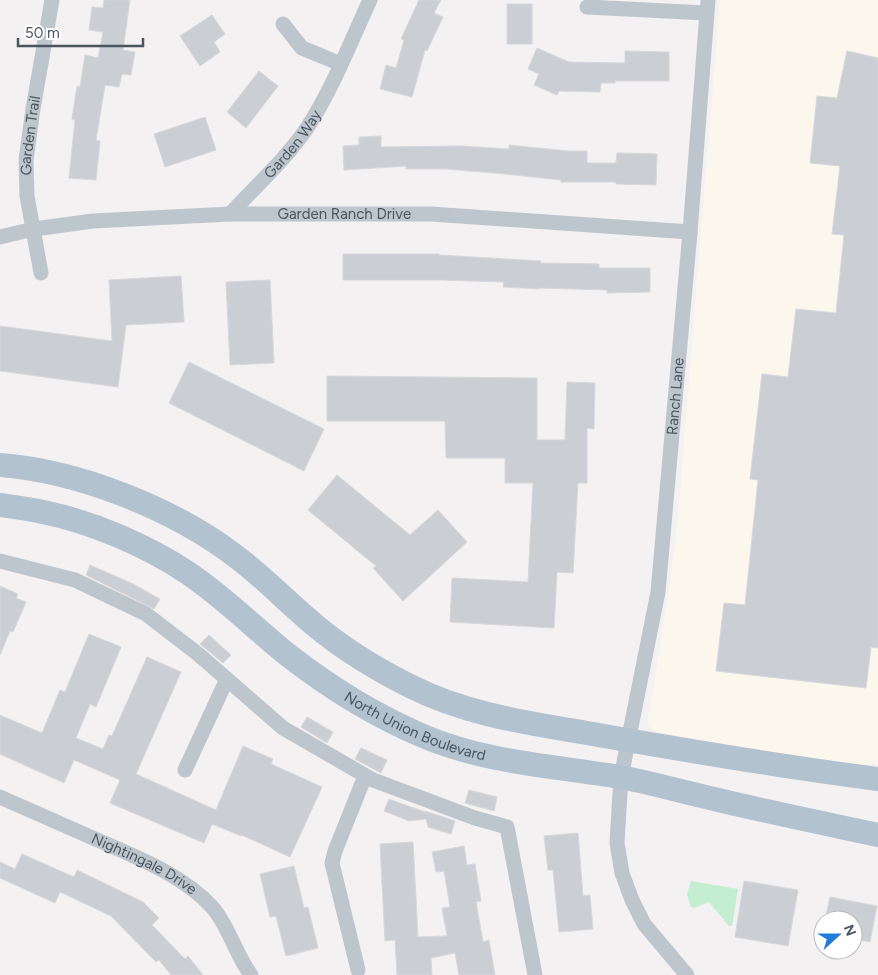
<svg xmlns="http://www.w3.org/2000/svg" width="878" height="975" font-family="Figtree,sans-serif">
	<rect width="100%" height="100%" fill="#f3f1f1"/>
	<path fill="#fcf7ed" d="M 720,0 L 878,0 L 878,764 L 842,765 L 657,732 L 651,728 L 648,722 L 670,583 L 678,516 Z"/>
	<path fill="#c3eed1" d="M 691,881 L 738,889 L 732,926 L 729,926 L 709,902 L 694,908 L 691,907 L 687,894 Z"/>
	<path fill="#cbced3" stroke="#d5d8dc" d="M 104,0 L 130,0 L 123,50 L 135,52 L 131,75 L 122,74 L 119,87 L 105,85 L 96,140 L 100,141 L 96,180 L 69,178 L 75,120 L 72,119 L 77,86 L 80,87 L 85,55 L 98,58 L 103,32 L 89,30 L 92,7 L 103,8 Z
		M 419,0 L 441,0 L 434,13 L 443,17 L 427,51 L 425,50 L 412,97 L 380,89 L 386,65 L 396,68 L 404,40 L 401,39 Z
		M 507,4 L 532,4 L 532,44 L 507,44 Z
		M 212,15 L 225,34 L 214,42 L 220,52 L 200,66 L 180,36 Z
		M 537,48 L 569,62 L 625,63 L 625,51 L 669,52 L 669,81 L 615,81 L 615,83 L 601,83 L 600,92 L 559,91 L 557,95 L 534,85 L 539,74 L 528,69 Z
		M 847,51 L 878,58 L 878,648 L 871,647 L 866,688 L 716,671 L 724,603 L 745,605 L 758,480 L 750,479 L 762,374 L 788,377 L 796,309 L 836,313 L 844,235 L 832,234 L 840,166 L 810,163 L 817,96 L 837,98 Z
		M 259,71 L 278,86 L 246,128 L 227,112 Z
		M 205,117 L 216,150 L 165,167 L 154,134 Z
		M 381,136 L 381,147 L 461,146 L 509,149 L 509,145 L 568,151 L 587,151 L 587,163 L 616,163 L 617,153 L 657,154 L 656,185 L 616,184 L 616,182 L 561,182 L 561,180 L 505,174 L 446,169 L 406,169 L 406,166 L 344,170 L 343,146 L 359,145 L 359,137 Z
		M 343,254 L 439,254 L 439,255 L 541,261 L 540,263 L 599,264 L 599,268 L 650,268 L 650,292 L 607,293 L 607,290 L 539,288 L 539,289 L 503,287 L 504,282 L 440,280 L 343,280 Z
		M 181,276 L 184,322 L 126,325 L 118,387 L 0,371 L 0,326 L 112,341 L 109,280 Z
		M 270,280 L 274,363 L 230,365 L 226,282 Z
		M 189,362 L 324,429 L 304,471 L 169,403 Z
		M 327,376 L 537,378 L 537,440 L 565,440 L 567,382 L 595,383 L 594,429 L 587,428 L 587,483 L 578,483 L 573,573 L 557,572 L 554,628 L 450,622 L 452,578 L 528,582 L 533,483 L 505,483 L 505,458 L 446,458 L 445,421 L 327,421 Z
		M 337,475 L 410,535 L 438,510 L 467,542 L 403,601 L 373,568 L 376,566 L 308,510 Z
		M 90,565 L 131,583 L 160,599 L 154,609 L 86,575 Z
		M 0,586 L 18,594 L 16,598 L 26,602 L 13,632 L 10,631 L 0,655 Z
		M 89,634 L 121,647 L 96,707 L 90,704 L 76,738 L 103,749 L 109,735 L 112,736 L 147,657 L 181,672 L 136,774 L 216,810 L 243,746 L 273,759 L 271,764 L 322,787 L 290,857 L 242,835 L 241,836 L 212,824 L 204,843 L 110,803 L 120,780 L 74,760 L 64,783 L 0,754 L 0,715 L 42,733 L 60,690 L 65,692 Z
		M 209,635 L 231,655 L 223,663 L 200,644 Z
		M 307,717 L 333,732 L 327,743 L 301,727 Z
		M 361,748 L 387,760 L 381,773 L 355,759 Z
		M 469,790 L 497,797 L 494,811 L 465,803 Z
		M 389,799 L 425,812 L 425,811 L 455,821 L 451,834 L 428,827 L 426,819 L 409,821 L 384,811 Z
		M 578,833 L 583,896 L 590,895 L 593,929 L 559,932 L 553,870 L 548,870 L 544,836 Z
		M 413,842 L 418,937 L 447,936 L 442,908 L 450,907 L 444,871 L 436,872 L 432,852 L 464,846 L 467,865 L 475,864 L 481,901 L 476,902 L 483,942 L 489,940 L 495,975 L 459,975 L 455,953 L 431,958 L 432,975 L 397,975 L 395,940 L 385,941 L 380,844 Z
		M 22,854 L 74,877 L 77,870 L 143,902 L 159,918 L 152,925 L 185,959 L 188,956 L 203,975 L 171,975 L 159,960 L 156,962 L 111,916 L 60,892 L 55,903 L 0,878 L 0,862 L 15,869 Z
		M 294,866 L 304,908 L 308,907 L 318,948 L 286,956 L 276,916 L 270,917 L 260,874 Z
		M 744,881 L 798,890 L 788,946 L 735,937 Z
		M 830,897 L 877,906 L 870,942 L 853,939 L 853,920 L 825,920 Z"/>
	<g fill="none" stroke-linecap="round" stroke-linejoin="round">
		<g stroke="#bec6cd" stroke-width="15">
			<path d="M 587,7 L 706,13"/>
			<path d="M 283,24 L 302,48 L 341,64"/>
			<path id="s1" d="M 230,214 C 256,186 286,159 307,128 C 333,88 350,43 370,0"/>
			<path id="s2" d="M 0,237 L 34,229 L 93,221 L 230,214 L 431,214 L 690,232"/>
			<path id="s3" d="M 41,273 L 27,196 L 26,160 L 33,109 L 52,0"/>
			<path d="M 0,561 L 75,580 L 146,614 L 198,654 L 283,728 L 373,780 L 475,818 L 507,827 L 535,975"/>
			<path d="M 185,770 L 227,679"/>
			<path id="s4" d="M 0,797 C 34,812 68,827 102,842 C 141,859 184,876 213,908 C 229,927 236,955 251,975"/>
			<path d="M 358,970 L 332,863 L 335,851 L 365,776"/>
			<path id="s5" d="M 687,975 L 644,924 L 632,900 L 622,873 L 617,843 L 621,777 L 658,592 L 690,232 L 708,0"/>
		</g>
		<g stroke="#b2c2ce" stroke-width="24">
			<path d="M 0,465 C 78,471 172,508 234,555 C 264,577 289,604 317,627 C 345,650 378,670 410,686 C 471,717 538,724 604,736 C 695,752 786,767 878,779"/>
			<path id="s6" d="M 0,505 C 14,507 29,509 43,512 C 92,522 146,545 188,573 C 224,597 254,628 288,655 C 329,687 376,716 423,736 C 486,763 555,766 620,777 C 652,783 683,792 714,799 C 768,812 823,823 878,835"/>
		</g>
	</g>
	<g text-anchor="middle" dominant-baseline="central" stroke-width="5" stroke-linejoin="round" paint-order="stroke">
		<g font-size="15" fill="#4a555e" stroke="#fff">
			<text stroke="none"><textPath href="#s3" startOffset="139">Garden Trail</textPath></text>
			<text stroke="none"><textPath href="#s1" startOffset="94">Garden Way</textPath></text>
			<text stroke="none"><textPath href="#s2" startOffset="346">Garden Ranch Drive</textPath></text>
			<text stroke="none"><textPath href="#s5" startOffset="604">Ranch Lane</textPath></text>
			<text stroke="none"><textPath href="#s6" startOffset="478">North Union Boulevard</textPath></text>
			<text stroke="none"><textPath href="#s4" startOffset="159">Nightingale Drive</textPath></text>
		</g>
	</g>
	<g transform="translate(838 935) rotate(69)"><circle r="24" fill="#ffffff" stroke="#b7bbbf"/>
	<path d="M0-4L9 19L0 12L-9 19Z" fill="#227cdc"/>
	<text y="-8" font-size="14" font-weight="bold" text-anchor="middle" fill="#4a555e">N</text>
	</g>
	<path d="M18 38v8h125v-8" fill="none" stroke="#4a555e" stroke-width="2.5"/>
	<text x="25" y="38" font-size="15" fill="#4a555e" stroke="#ffffff" stroke-width="4" paint-order="stroke">50 m</text>
</svg>
